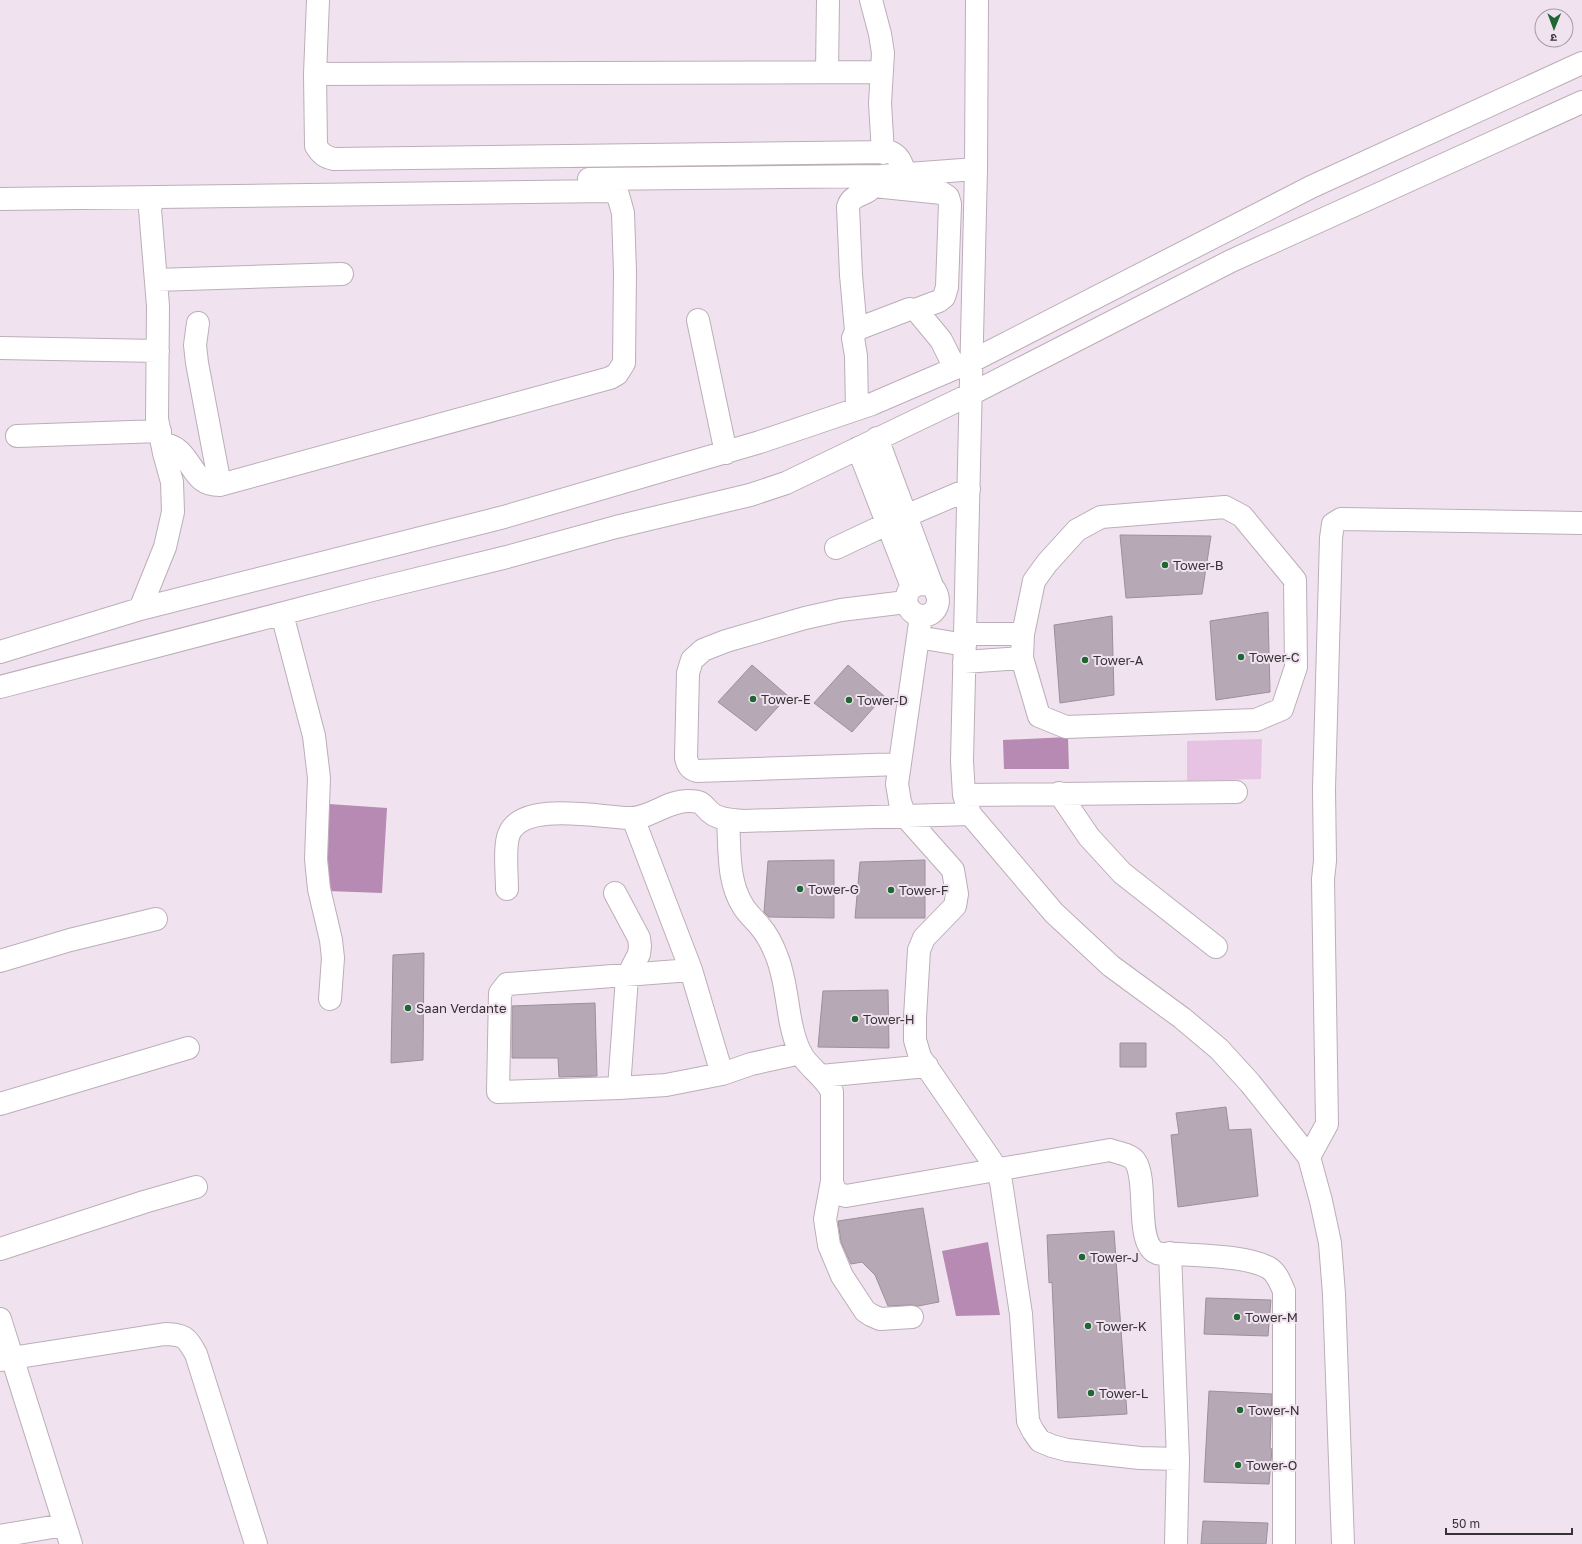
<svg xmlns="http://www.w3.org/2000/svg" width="1582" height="1544" font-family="'Golos Text','Noto Sans Devanagari',sans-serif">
	<rect width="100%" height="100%" fill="#f0e3ef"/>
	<path fill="#e6c3e3" d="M 1262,739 L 1261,779 L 1187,781 L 1187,741 Z"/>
	<path fill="#b78ab3" d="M 1068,737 L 1069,769 L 1004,769 L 1003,740 Z
		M 329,804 L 387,808 L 382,893 L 327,891 Z
		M 988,1242 L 1000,1315 L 956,1316 L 942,1251 Z"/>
	<path fill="#b6a9b5" stroke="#9c909b" d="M 1120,535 L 1211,536 L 1202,594 L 1126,598 Z
		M 1268,612 L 1270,692 L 1216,700 L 1210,621 Z
		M 1112,616 L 1114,695 L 1060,703 L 1054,625 Z
		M 752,665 L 788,696 L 756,731 L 718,702 Z
		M 848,665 L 884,696 L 852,732 L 814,703 Z
		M 834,860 L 834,918 L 769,917 L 764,912 L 768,861 Z
		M 925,860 L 925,918 L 855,918 L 860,862 Z
		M 424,953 L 423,1060 L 391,1063 L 393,955 Z
		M 888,990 L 889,1048 L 818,1047 L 823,991 Z
		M 595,1003 L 597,1076 L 559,1077 L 558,1058 L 512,1058 L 512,1006 Z
		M 1120,1043 L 1146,1043 L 1146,1067 L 1120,1067 Z
		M 1226,1107 L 1229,1130 L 1251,1129 L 1258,1196 L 1178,1207 L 1171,1135 L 1179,1134 L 1176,1113 Z
		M 923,1208 L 939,1302 L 918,1306 L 911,1305 L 888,1306 L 875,1275 L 862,1262 L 851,1264 L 841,1242 L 838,1221 Z
		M 1114,1231 L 1127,1414 L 1058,1418 L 1052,1282 L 1049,1283 L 1047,1235 Z
		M 1206,1298 L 1271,1300 L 1268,1336 L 1204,1334 Z
		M 1209,1391 L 1272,1394 L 1270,1448 L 1272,1449 L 1269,1484 L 1204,1482 Z
		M 1203,1521 L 1268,1523 L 1266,1544 L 1201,1544 Z"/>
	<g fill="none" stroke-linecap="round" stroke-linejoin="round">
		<defs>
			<path id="minor" d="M 318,0 L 315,74 L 882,72
				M 871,0 L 880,34 L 883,53 L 880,103 L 883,153
				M 977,0 L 976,169 L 962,761 L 964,795 L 970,814 L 1054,913 L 1111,966 L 1182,1018 L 1219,1049 L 1250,1083 L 1309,1157 L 1321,1201 L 1330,1243 L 1334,1294 L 1343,1544
				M 827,72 L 828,0
				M 315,74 L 316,146 C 321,154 325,157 334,159 L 890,152 C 900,156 902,164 905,174
				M 589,179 L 881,176 L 976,169
				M 874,186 L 942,193 L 948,197 L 950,204 L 947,287 L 944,297 L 939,301 L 915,310
				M 0,199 L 609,191 L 618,195 L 623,213 L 625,272 L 624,363 L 617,374 L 610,378 L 220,485 C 195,485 195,466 179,451 C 174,446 168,445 162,443
				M 156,280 L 342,274
				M 698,320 L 726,453
				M 198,323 L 195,345 L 197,363 L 220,485
				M 856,331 L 851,275 L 848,207 C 851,196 860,196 868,191 C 874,187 876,180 881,176
				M 0,348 L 158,351
				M 857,409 L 856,356 L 853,338 L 856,331 L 860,328 L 907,310 L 910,309 L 917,311 L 941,340 L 955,368
				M 17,436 L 160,431
				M 877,438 L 932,586 C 952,611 916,630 906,602 C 907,585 918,582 932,586
				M 858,448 L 912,587
				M 836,548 L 887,524 L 969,489
				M 140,609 L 165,547 L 173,512 L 172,482 L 164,453 L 157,419 L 158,306 L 150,209 L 153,198
				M 282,614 L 314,736 L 319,778 L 316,859 L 319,889 L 331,940 L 333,958 L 330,999
				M 921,616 L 897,784 L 900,802 L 905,816 L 953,870 L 957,894 L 955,906 L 924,938 L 919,950 L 915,1017 L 915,1040 L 920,1057 L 997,1169 L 1001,1182 L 1021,1314 L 1028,1421 L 1033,1431 L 1040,1441 L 1052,1446 L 1067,1450 L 1140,1458 L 1178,1459
				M 965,634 L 1023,634
				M 918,637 L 965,645
				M 0,652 L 140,609 L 504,517 L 760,442 L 872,404 L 972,361 L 1311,187 L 1582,63
				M 964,662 L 1022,658 L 1039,716 L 1066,727 L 1256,720 L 1282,709 L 1296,667 L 1295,580 L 1242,516 L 1225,507 L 1101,517 L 1077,530 L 1047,563 L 1034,581 L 1023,634 L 1022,658
				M 0,687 L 372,590 L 507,557 L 616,527 L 750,495 L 786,483 L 971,394 L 1231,261 L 1582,102
				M 900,764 L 697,771 C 690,769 688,766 686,758 L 688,673 L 692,660 L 703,650 L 726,641 L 805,618 L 841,610 L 906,602
				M 1059,793 L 1089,837 L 1122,873 L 1216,947
				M 964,795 L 1236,792
				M 633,818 L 691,970
				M 728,820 C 730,848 727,881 743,906 C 747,913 754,919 759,925 C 766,933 773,946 777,957 C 789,987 786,1022 800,1052 C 807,1067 825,1076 832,1092 L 832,1181 C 834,1190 836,1194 846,1196 L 1110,1150 C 1117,1153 1130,1154 1135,1161 C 1149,1181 1134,1243 1157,1253 C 1163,1255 1173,1254 1179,1254 C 1203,1256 1248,1256 1269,1268 C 1277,1273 1280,1282 1284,1291 L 1284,1544
				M 507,889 C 507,875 504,846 509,834 C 523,800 602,818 631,818 C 651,818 668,800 689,801 C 707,801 702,808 714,815 C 723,820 734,820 743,821 L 970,814
				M 615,893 L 639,938 L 640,946 L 639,954 L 627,977 L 619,1088
				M 0,961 L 70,940 L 156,919
				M 722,1074 L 691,970 L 507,984 L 500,993 L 498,1092 L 619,1088 L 666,1085 L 722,1074 L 751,1064 L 801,1053
				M 821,1076 L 927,1066
				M 0,1104 L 188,1048
				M 1309,1157 L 1327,1124 L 1323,879 L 1325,861 L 1324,789 L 1331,538 L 1333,524 L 1341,519 L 1582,523
				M 832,1181 L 825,1219 L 829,1245 L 842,1276 L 865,1311 L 871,1315 L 880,1319 L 912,1317
				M 0,1249 L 144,1202 L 196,1187
				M 1170,1253 L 1178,1459 L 1176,1544
				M 0,1319 L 71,1544
				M 0,1360 L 165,1334 C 184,1335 186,1336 196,1354 L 256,1544
				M 0,1536 L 64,1525"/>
		</defs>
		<use href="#minor" stroke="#bbaeb9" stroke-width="24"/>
		<use href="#minor" stroke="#fff" stroke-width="22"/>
	</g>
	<g fill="#1e6633" stroke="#f0e3ef" stroke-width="1.5">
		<circle cx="1165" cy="565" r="4"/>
		<circle cx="1241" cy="657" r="4"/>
		<circle cx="1085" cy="660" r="4"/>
		<circle cx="753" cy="699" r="4"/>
		<circle cx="849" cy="700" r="4"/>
		<circle cx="800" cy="889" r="4"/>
		<circle cx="891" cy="890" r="4"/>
		<circle cx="408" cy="1008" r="4"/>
		<circle cx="855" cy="1019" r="4"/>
		<circle cx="1082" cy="1257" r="4"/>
		<circle cx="1237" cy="1317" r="4"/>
		<circle cx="1088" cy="1326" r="4"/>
		<circle cx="1091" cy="1393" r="4"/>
		<circle cx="1240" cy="1410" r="4"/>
		<circle cx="1238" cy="1465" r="4"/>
	</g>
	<g text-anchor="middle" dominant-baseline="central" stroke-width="4" stroke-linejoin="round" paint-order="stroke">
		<g font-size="13" fill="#373236" stroke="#f0e3ef" text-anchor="start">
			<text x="1173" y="565">Tower-B</text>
			<text x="1249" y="657">Tower-C</text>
			<text x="1093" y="660">Tower-A</text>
			<text x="761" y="699">Tower-E</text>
			<text x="857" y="700">Tower-D</text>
			<text x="808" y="889">Tower-G</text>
			<text x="899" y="890">Tower-F</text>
			<text x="416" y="1008">Saan Verdante</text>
			<text x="863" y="1019">Tower-H</text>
			<text x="1090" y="1257">Tower-J</text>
			<text x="1245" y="1317">Tower-M</text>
			<text x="1096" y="1326">Tower-K</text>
			<text x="1099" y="1393">Tower-L</text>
			<text x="1248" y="1410">Tower-N</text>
			<text x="1246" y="1465">Tower-O</text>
		</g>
	</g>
	<g transform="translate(1554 28) rotate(181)"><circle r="19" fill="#f0e3ef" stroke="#a69ca5"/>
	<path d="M0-3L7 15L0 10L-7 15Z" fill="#1e6633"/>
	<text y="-6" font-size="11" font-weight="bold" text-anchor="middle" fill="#373236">उ</text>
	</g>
	<path d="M1446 1528v6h126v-6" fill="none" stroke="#373236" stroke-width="2"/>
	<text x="1452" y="1528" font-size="12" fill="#373236" stroke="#f0e3ef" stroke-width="3" paint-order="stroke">50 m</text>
</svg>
